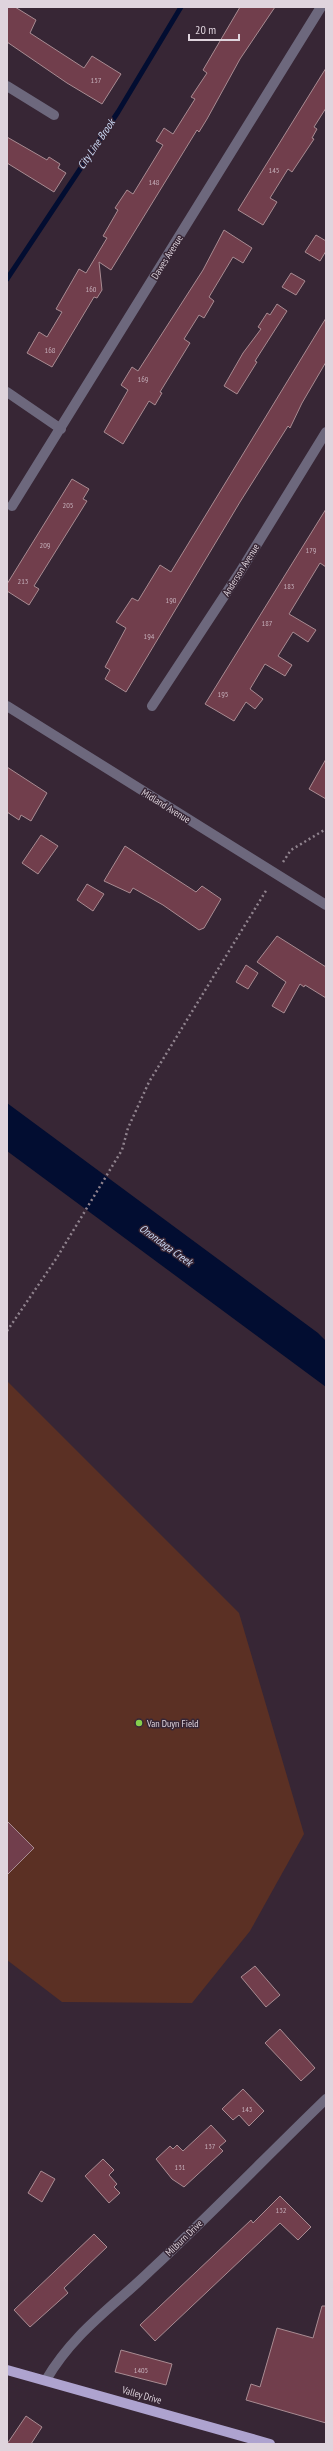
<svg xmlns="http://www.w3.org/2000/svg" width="333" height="2451" font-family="'PT Sans Narrow',sans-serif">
	<rect width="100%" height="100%" fill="#372635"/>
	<path fill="#5b3024" d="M 7,1381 L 239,1613 L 304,1834 L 250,1931 L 192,2003 L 62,2002 L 7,1960 Z"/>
	<path fill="#020d31" d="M 7,1103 L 318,1333 L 326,1341 L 326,1387 L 7,1151 Z"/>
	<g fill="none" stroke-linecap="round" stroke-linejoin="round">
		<path stroke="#020d31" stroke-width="5" d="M 7,279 L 118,112 L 181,7"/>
	</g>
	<path fill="#713e4c" stroke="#a88b92" d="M 7,7 L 15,7 L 36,20 L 30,33 L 84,68 L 92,56 L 121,74 L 102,104 L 67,83 L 7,42 Z
		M 240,7 L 275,7 L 240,59 L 207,119 L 199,132 L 197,130 L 111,270 L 99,262 L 102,290 L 97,298 L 94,297 L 52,367 L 27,353 L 39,332 L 47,337 L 62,312 L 56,309 L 79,269 L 86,273 L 107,238 L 103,236 L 118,210 L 115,208 L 127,190 L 133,194 L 163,145 L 156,141 L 164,128 L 173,134 L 195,99 L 191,97 L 207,73 L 203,70 Z
		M 326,68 L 326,108 L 314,127 L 317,129 L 312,138 L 314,139 L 292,172 L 288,169 L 270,198 L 277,202 L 263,225 L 238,210 Z
		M 7,137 L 47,160 L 49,157 L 60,164 L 58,168 L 66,173 L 54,192 L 7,163 Z
		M 224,230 L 252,248 L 243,263 L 233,257 L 209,297 L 214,301 L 204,318 L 199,315 L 184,339 L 190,343 L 160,392 L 162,393 L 155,405 L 149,401 L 123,444 L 104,432 L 128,390 L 121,385 L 132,367 L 138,371 L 203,270 Z
		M 316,235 L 326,241 L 326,251 L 320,261 L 305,252 Z
		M 291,273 L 305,281 L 296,295 L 282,287 Z
		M 277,304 L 287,311 L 255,361 L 257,362 L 237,394 L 224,386 L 243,353 L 261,329 L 258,327 L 267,313 L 270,315 Z
		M 326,318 L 326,362 L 302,403 L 290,428 L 288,426 L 240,502 L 126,692 L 105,679 L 110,670 L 105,667 L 126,628 L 116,622 L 132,598 L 138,601 L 160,565 L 171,572 Z
		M 72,479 L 89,489 L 83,499 L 87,501 L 34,586 L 39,589 L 29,605 L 7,591 L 7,584 Z
		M 326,509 L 326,567 L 320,563 L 289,614 L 316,630 L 308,642 L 293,632 L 278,656 L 292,665 L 285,676 L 265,664 L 250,689 L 263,699 L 255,709 L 246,702 L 234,721 L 205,704 Z
		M 326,759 L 326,799 L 309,789 Z
		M 7,767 L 47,793 L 31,821 L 21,815 L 19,820 L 7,812 Z
		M 41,835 L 58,846 L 38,874 L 22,863 Z
		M 125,846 L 196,892 L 202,886 L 221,899 L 204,928 L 199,930 L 163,905 L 133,888 L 130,893 L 104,881 Z
		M 87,884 L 104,894 L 93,911 L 77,900 Z
		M 277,936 L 326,967 L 326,998 L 305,985 L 304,987 L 300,984 L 284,1013 L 272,1006 L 286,982 L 257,962 Z
		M 246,965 L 258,973 L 248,989 L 236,982 Z
		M 7,1821 L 34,1848 L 7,1875 Z
		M 255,1966 L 280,1995 L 266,2007 L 241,1977 Z
		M 280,2029 L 315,2068 L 301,2081 L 265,2043 Z
		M 243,2089 L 264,2111 L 249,2126 L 239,2115 L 233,2120 L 222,2109 Z
		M 211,2125 L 226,2141 L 219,2147 L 223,2151 L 184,2187 L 172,2179 L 156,2159 L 170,2146 L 173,2149 L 177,2145 L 183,2151 Z
		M 103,2159 L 114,2170 L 109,2175 L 117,2184 L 114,2187 L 120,2193 L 109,2203 L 85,2176 Z
		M 41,2171 L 55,2179 L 42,2202 L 28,2193 Z
		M 280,2196 L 311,2227 L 298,2240 L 280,2223 L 155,2341 L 140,2325 L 251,2220 L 253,2223 Z
		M 94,2234 L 107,2247 L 64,2288 L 68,2293 L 30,2327 L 14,2310 Z
		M 322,2306 L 326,2306 L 326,2423 L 246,2400 L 251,2384 L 260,2387 L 277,2328 L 313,2338 Z
		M 121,2350 L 172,2364 L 166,2385 L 115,2372 Z
		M 26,2416 L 42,2427 L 31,2444 L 7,2444 Z"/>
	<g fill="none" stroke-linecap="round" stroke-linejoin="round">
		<path stroke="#90838e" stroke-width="2.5" stroke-dasharray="2 3" stroke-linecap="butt" d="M 283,862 L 291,850 L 326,829
			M 7,1331 L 56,1259 L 122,1150 L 128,1128 L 149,1082 L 267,889"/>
		<path stroke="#6d687d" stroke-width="10" d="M 7,86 L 54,115
			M 7,392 L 61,429
			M 12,506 L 321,7
			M 7,706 L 326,905
			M 152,706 L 240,572 L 326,432
			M 46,2380 C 74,2332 113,2307 152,2269 C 211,2214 268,2155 326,2099"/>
		<path stroke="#aea3cf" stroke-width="10" d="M 7,2370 L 270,2444"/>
	</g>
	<circle fill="#85cf4d" stroke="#372635" stroke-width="1.5" cx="139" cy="1723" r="4"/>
	<g text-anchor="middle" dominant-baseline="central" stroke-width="3" stroke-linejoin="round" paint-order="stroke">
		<g font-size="8" fill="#c4aeb9">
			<text x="96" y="80">157</text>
			<text x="274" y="170">145</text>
			<text x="154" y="182">148</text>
			<text x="91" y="289">160</text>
			<text x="50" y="350">168</text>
			<text x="143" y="379">169</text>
			<text x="68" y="505">205</text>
			<text x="45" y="545">209</text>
			<text x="311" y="550">179</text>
			<text x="23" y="581">213</text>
			<text x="289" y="586">183</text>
			<text x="171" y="600">190</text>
			<text x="267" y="623">187</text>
			<text x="149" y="636">194</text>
			<text x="223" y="694">195</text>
			<text x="247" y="2109">143</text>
			<text x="210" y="2146">137</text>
			<text x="180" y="2167">131</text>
			<text x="281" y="2210">132</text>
			<text x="141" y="2370">1405</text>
		</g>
		<g font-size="10" fill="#dfd4dd" stroke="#372635">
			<text transform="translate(167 257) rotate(-58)">Dawes Avenue</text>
			<text transform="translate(241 570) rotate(-58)">Anderson Avenue</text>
			<text transform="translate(166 806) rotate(32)">Midland Avenue</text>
			<text transform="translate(184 2238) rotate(-44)">Milburn Drive</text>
			<text transform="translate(142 2395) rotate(16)">Valley Drive</text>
		</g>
		<g font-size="10" fill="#dfd4dd" stroke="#372635" text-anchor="start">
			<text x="147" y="1723">Van Duyn Field</text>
		</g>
		<g font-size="11" font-style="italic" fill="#cddbf7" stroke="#372635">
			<text transform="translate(96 144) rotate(-56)">City Line Brook</text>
			<text transform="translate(166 1245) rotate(36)">Onondaga Creek</text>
		</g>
	</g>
	<rect width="333" height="2451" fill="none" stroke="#dfd4dd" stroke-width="16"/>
	<path d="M189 34v6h50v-6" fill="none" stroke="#dfd4dd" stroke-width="2"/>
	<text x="195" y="34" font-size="12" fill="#dfd4dd" stroke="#372635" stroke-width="3" paint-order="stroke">20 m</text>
</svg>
